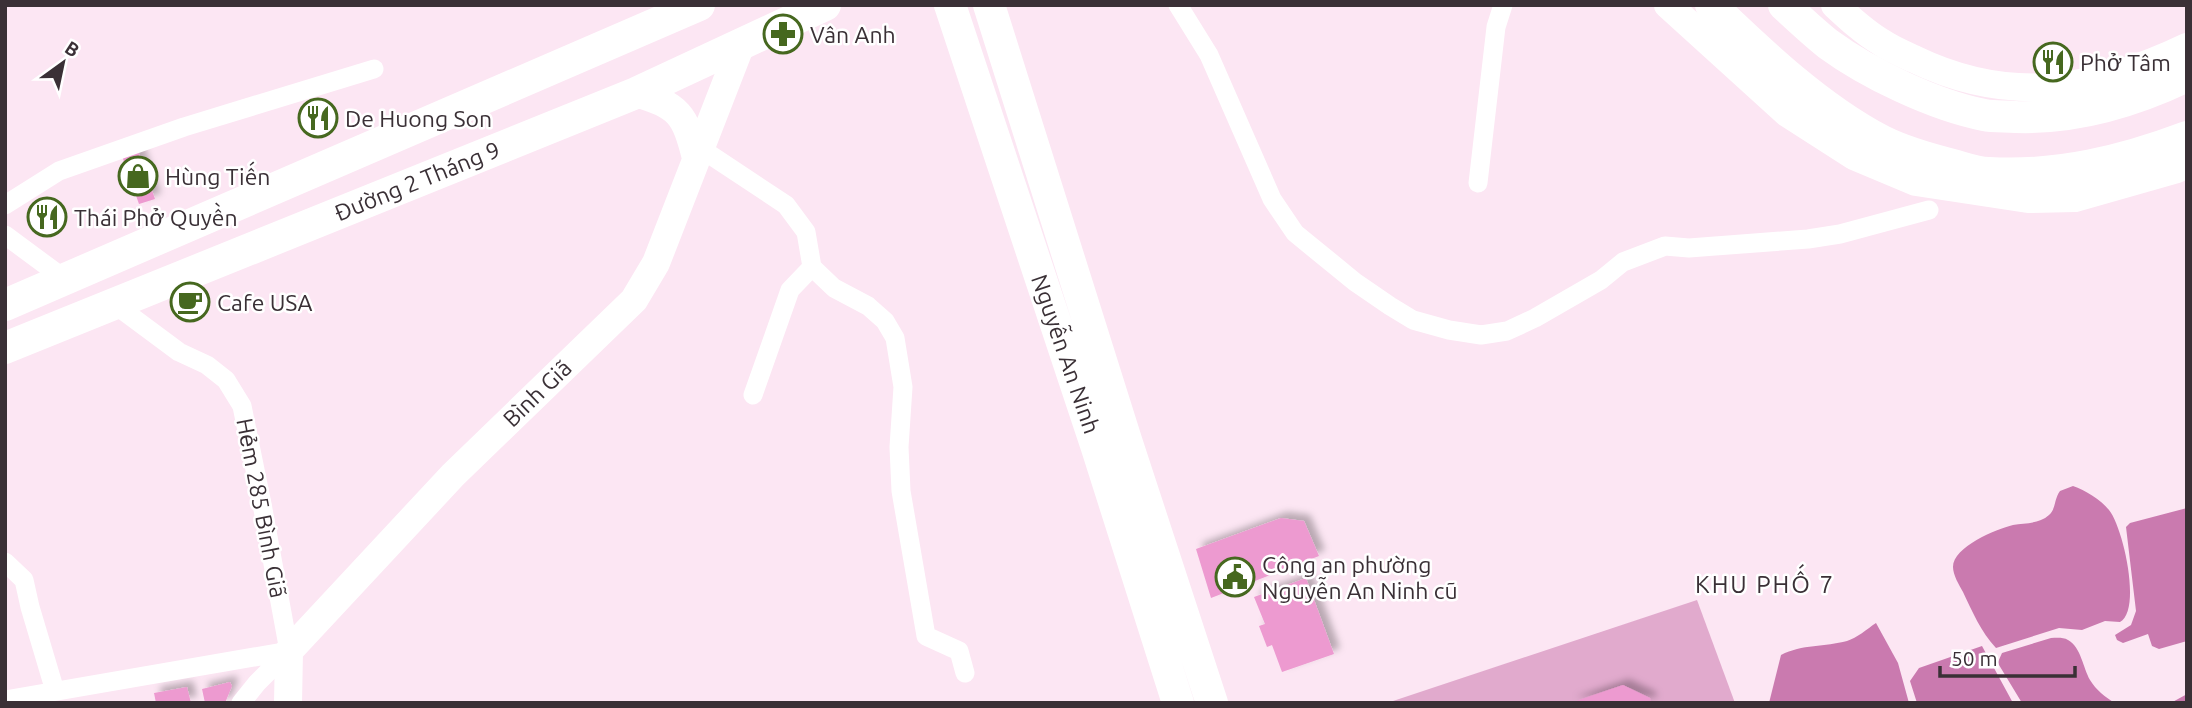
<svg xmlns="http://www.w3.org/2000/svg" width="2192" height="708" font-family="Ubuntu,sans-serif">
	<defs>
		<filter id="shadow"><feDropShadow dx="6" dy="-6" stdDeviation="3.5" flood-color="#0004"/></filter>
	</defs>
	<rect width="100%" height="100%" fill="#fce6f3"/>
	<path fill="#e1aacd" d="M 1697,600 L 1735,703 L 1387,703 Z"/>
	<path fill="#ca7aaf" d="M 2073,486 C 2085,490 2101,500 2109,510 C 2123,527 2142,610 2120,622 L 2105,621 L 2082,630 L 2059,628 L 1996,648 C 1981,632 1972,611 1963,592 C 1959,585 1953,575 1953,567 C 1953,547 1996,529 2013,525 C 2025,523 2039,524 2049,515 C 2056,509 2054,499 2060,491 Z
		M 2187,508 L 2187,641 L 2159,649 L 2152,646 L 2148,634 L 2123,643 L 2117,640 L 2115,635 L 2131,625 L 2136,611 L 2126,527 L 2130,523 Z
		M 1876,623 L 1898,663 L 1909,703 L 1769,703 L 1781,655 C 1802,644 1825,647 1847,641 C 1857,638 1867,629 1876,623 Z
		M 2051,638 C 2056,638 2063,637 2068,640 C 2081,647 2083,668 2090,680 C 2096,690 2105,697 2115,703 L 2022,703 L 1999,665 L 1998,662 L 2002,653 Z
		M 1982,646 L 2013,703 L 1917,703 L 1910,681 L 1919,668 Z"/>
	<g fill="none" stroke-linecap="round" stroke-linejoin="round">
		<path stroke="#ca7aaf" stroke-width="5" d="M 2176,703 L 2187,697"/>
	</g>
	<path fill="#ed9ad0" filter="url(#shadow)" d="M 137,148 L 155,199 L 139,204 L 121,153 Z
		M 1281,518 L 1304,521 L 1319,556 L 1211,598 L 1196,549 Z
		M 1306,578 L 1334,654 L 1282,672 L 1272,645 L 1267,647 L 1259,626 L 1265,624 L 1254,597 Z
		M 230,682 L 232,686 L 225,703 L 205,703 L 202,689 Z
		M 1623,685 L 1650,698 L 1651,703 L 1570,703 Z
		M 187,687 L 191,703 L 156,703 L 154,693 Z"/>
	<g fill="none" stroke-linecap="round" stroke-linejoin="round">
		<path stroke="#fff" stroke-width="19" d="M 1178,5 L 1209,55 L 1272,199 L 1295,233 L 1355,282 L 1390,306 L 1413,320 L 1449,330 L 1481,335 L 1507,331 L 1535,318 L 1601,280 L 1623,262 L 1665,246 L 1689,248 L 1808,239 L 1840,234 L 1929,210
			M 700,148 L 786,205 L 806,232 L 812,267 L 834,288 L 868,306 L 885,321 L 895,338 L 903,387 L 899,447 L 901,491 L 926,636 L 959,651 L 965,673
			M 1478,183 L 1496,27 L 1503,5
			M 5,205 L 59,171 L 184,127 L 374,69
			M 5,235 L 66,280
			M 113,303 L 179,352 L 207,365 L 226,380 L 242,406 L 262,504 L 289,651
			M 753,395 L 790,290 L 812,267
			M 5,562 L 24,580 L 30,607 L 55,691
			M 5,700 L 289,651
			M 241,703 L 257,683 L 289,651"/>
		<path stroke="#fff" stroke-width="28" d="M 1668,5 L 1787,113 L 1854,156 L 1916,182 L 2028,199 L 2075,198 L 2177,169 L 2187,163
			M 1835,5 C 1849,18 1864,32 1881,42 C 1891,49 1903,54 1914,59 C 2009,105 2095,91 2187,47
			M 636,93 C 679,106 685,114 696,158
			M 288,703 L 289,651 L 453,475 L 634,300 L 656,263 L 740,47"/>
		<path stroke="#fff" stroke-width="32" d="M 950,5 L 1097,448 L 1178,703
			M 989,5 L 1126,440 L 1212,703
			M 1711,5 C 1762,54 1819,108 1882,141 C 1904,152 1929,159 1953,165 C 1964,168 1977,173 1989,173 C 2058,177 2123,161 2187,137
			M 1784,5 C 1798,18 1813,32 1828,44 C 1869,74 1934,105 1984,115 C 1994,117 2006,116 2016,117 C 2076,119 2133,102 2187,76
			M 5,305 L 699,5
			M 5,348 L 636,93 L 825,5"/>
	</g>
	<defs>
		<symbol id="pharmacy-ring" viewBox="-11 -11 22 22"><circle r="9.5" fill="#fff" stroke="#46681f" stroke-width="1.5"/><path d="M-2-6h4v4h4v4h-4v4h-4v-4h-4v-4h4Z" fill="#46681f"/></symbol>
		<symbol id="restaurant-ring" viewBox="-11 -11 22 22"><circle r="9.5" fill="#fff" stroke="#46681f" stroke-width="1.5"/><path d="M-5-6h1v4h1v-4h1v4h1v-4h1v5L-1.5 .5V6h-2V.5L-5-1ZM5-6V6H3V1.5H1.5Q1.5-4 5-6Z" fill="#46681f"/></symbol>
		<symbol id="shop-ring" viewBox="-11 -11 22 22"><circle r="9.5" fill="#fff" stroke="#46681f" stroke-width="1.5"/><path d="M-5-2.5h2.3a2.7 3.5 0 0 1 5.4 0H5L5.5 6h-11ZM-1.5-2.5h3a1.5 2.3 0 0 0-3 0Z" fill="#46681f"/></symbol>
		<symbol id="cafe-ring" viewBox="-11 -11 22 22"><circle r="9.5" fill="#fff" stroke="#46681f" stroke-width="1.5"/><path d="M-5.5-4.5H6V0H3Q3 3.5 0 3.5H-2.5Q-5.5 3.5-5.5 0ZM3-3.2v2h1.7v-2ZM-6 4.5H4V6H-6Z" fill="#46681f"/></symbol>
		<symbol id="civic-ring" viewBox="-11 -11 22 22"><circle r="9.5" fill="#fff" stroke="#46681f" stroke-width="1.5"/><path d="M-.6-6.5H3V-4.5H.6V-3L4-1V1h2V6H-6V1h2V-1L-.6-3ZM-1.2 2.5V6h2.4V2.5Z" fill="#46681f"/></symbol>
	</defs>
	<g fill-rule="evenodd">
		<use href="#pharmacy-ring" x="761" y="12" width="44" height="44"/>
		<use href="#restaurant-ring" x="2031" y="40" width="44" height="44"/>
		<use href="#restaurant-ring" x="296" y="96" width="44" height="44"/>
		<use href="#shop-ring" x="116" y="154" width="44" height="44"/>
		<use href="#restaurant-ring" x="25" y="195" width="44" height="44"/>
		<use href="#cafe-ring" x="168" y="280" width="44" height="44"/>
		<use href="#civic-ring" x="1213" y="555" width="44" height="44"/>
	</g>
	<g text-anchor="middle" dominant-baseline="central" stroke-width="5" stroke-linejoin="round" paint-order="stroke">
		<g font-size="23" fill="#3a3036" stroke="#fff" text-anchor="start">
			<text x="810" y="34">Vân Anh</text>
			<text x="2080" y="62">Phở Tâm</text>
			<text x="345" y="118">De Huong Son</text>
			<text x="165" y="176">Hùng Tiến</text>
			<text x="74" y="217">Thái Phở Quyền</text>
			<text x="217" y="302">Cafe USA</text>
			<text x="1262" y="564">Công an phường<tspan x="1262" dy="26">Nguyễn An Ninh cũ</tspan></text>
		</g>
		<g font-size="23" fill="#3a3036" stroke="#fff">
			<text transform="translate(417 181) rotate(-22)">Đường 2 Tháng 9</text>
			<text transform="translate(1066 354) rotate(71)">Nguyễn An Ninh</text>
			<text transform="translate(537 393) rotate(-44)">Bình Giã</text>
			<text transform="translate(262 508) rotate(79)">Hẻm 285 Bình Giã</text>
		</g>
		<g font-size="24" letter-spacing="2" fill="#3a3036" stroke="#fff">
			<text x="1765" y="584">KHU PHỐ 7</text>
		</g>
	</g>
	<rect width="2192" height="708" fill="none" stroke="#3a3036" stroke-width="14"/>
	<g transform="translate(63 63) rotate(33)" stroke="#ffffff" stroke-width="5" paint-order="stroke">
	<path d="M0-5L12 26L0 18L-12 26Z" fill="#3a3036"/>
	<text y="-10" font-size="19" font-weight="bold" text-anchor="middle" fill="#3a3036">B</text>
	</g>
	<path d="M1940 666v10h135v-10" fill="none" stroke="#3a3036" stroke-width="3.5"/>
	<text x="1951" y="666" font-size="21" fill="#3a3036" stroke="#ffffff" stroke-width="5" paint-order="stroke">50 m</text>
</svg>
